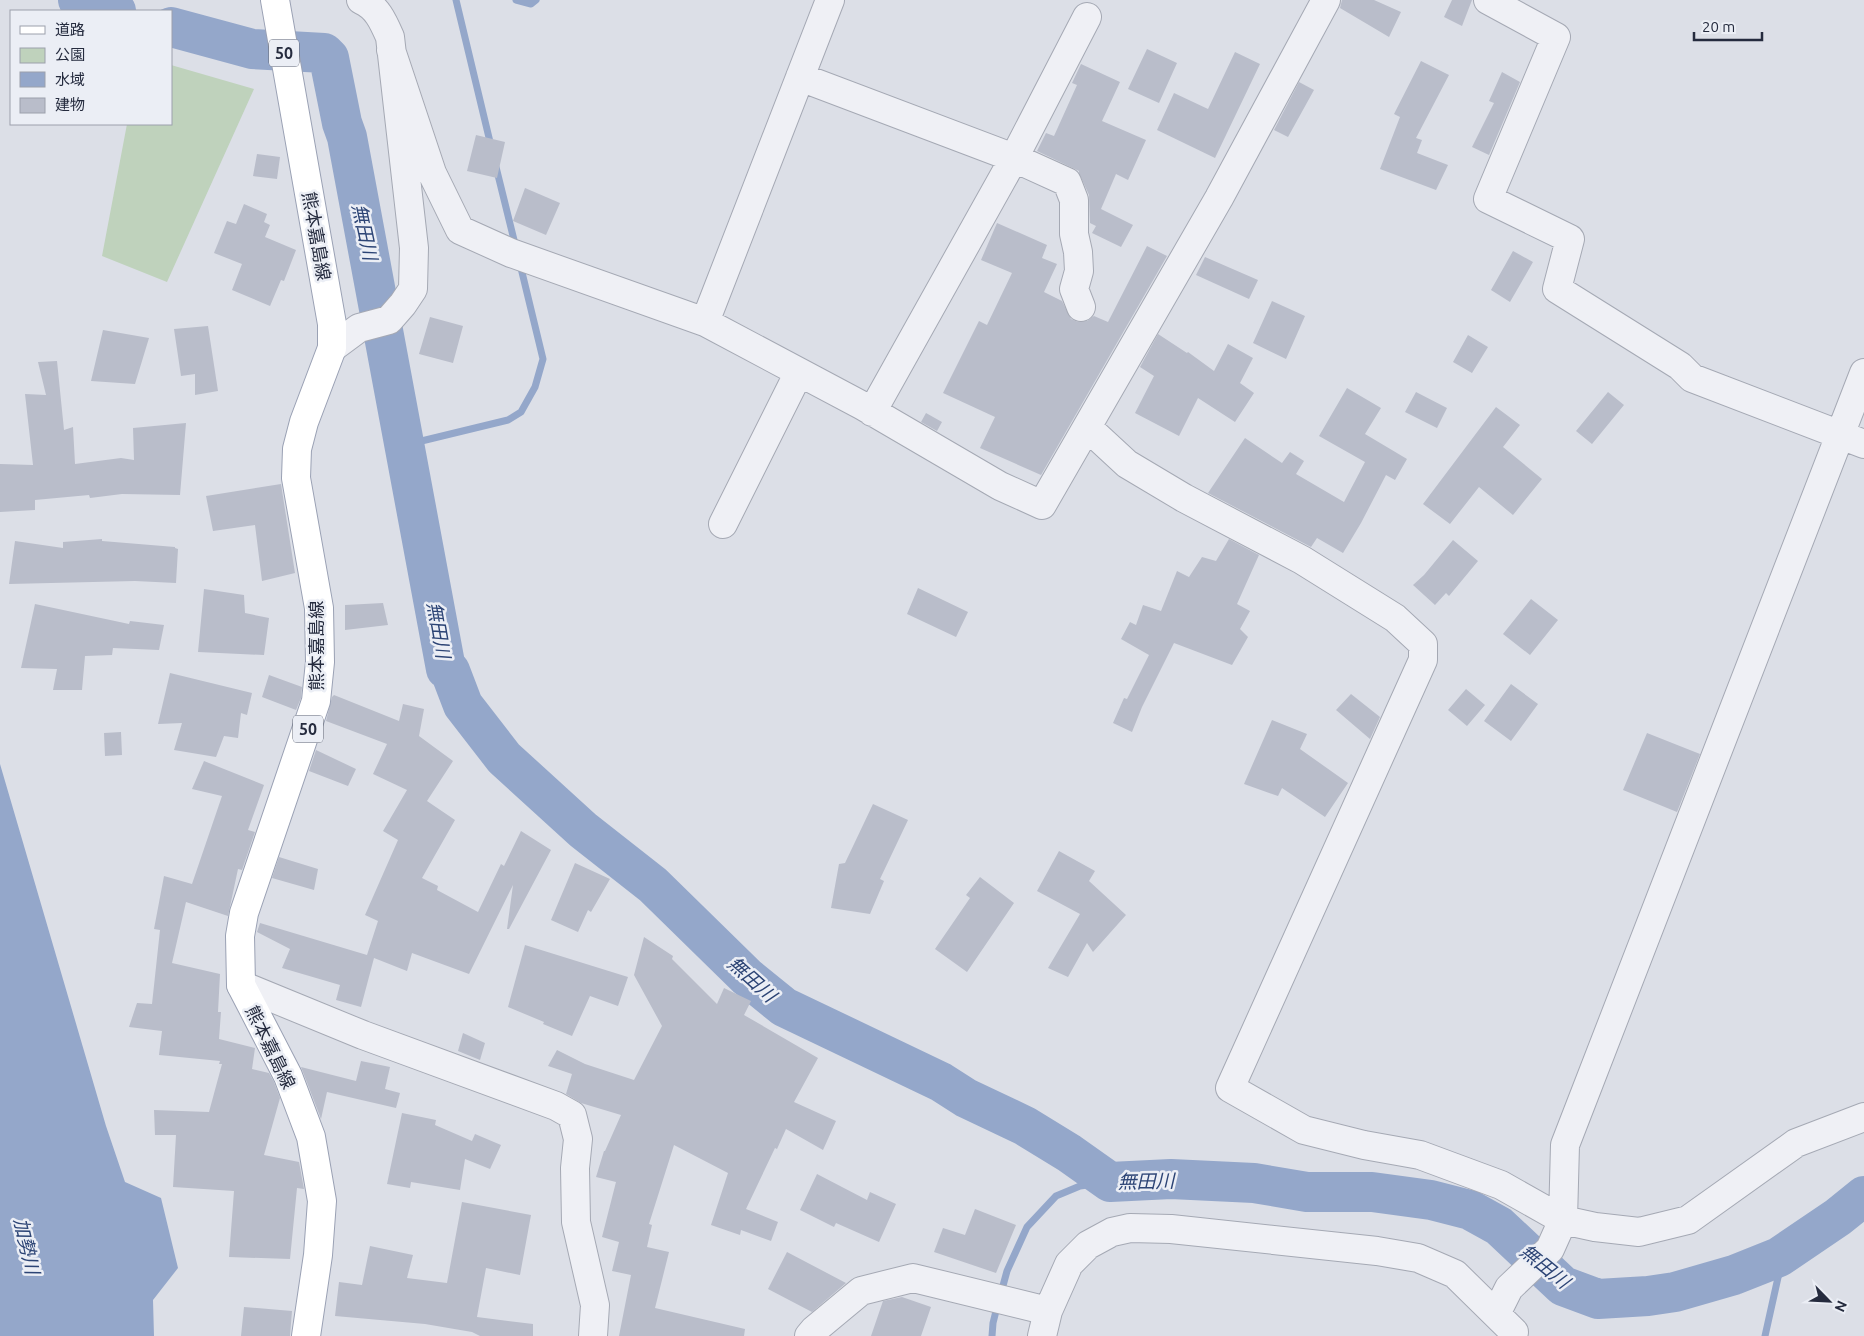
<svg xmlns="http://www.w3.org/2000/svg" width="1864" height="1336" font-family="Ubuntu,'Noto Sans JP',sans-serif">
	<rect width="100%" height="100%" fill="#dcdfe7"/>
	<path fill="#bfd2bc" d="M 171,65 L 254,89 L 167,282 L 102,256 L 127,124 L 171,124 Z"/>
	<path fill="#94a7ca" d="M 0,764 L 106,1126 L 125,1182 L 161,1198 L 178,1268 L 153,1300 L 154,1336 L 0,1336 Z"/>
	<g fill="none" stroke-linecap="round" stroke-linejoin="round">
		<path stroke="#94a7ca" stroke-width="7" d="M 456,0 L 491,146
			M 516,0 L 531,4 L 536,0
			M 496,167 L 516,248
			M 405,445 L 508,420 L 521,412 L 535,387 L 543,359 L 520,264
			M 1001,1293 L 1007,1271 L 1027,1227 L 1056,1196 L 1080,1186 L 1110,1182
			M 992,1336 L 993,1323 L 998,1303
			M 1765,1336 L 1779,1273 L 1779,1257"/>
		<path stroke="#94a7ca" stroke-width="40" d="M 78,0 L 116,11
			M 171,27 L 252,49 L 324,53 L 329,58 L 342,123 L 347,137 L 446,669 L 450,671 L 463,705 L 504,758 L 583,830 L 653,885 L 747,977 L 784,1007 L 941,1082 L 966,1098 L 1025,1126 L 1069,1153 L 1110,1182 L 1171,1179 L 1254,1183 L 1307,1192 L 1372,1192 L 1431,1200 L 1470,1210 L 1499,1226 L 1563,1286 L 1598,1299 L 1648,1296 L 1675,1292 L 1734,1275 L 1779,1257 L 1838,1217 L 1864,1196"/>
	</g>
	<path fill="#b9bdca" d="M 1342,0 L 1374,0 L 1401,12 L 1389,37 L 1340,8 Z
		M 1452,0 L 1472,0 L 1462,26 L 1444,17 Z
		M 1147,49 L 1177,63 L 1159,103 L 1128,89 Z
		M 1235,52 L 1260,64 L 1215,158 L 1157,130 L 1174,93 L 1208,109 Z
		M 1421,61 L 1449,75 L 1416,138 L 1422,140 L 1417,153 L 1448,165 L 1436,190 L 1380,169 L 1400,117 L 1394,114 Z
		M 1081,64 L 1120,82 L 1102,121 L 1146,140 L 1128,180 L 1116,174 L 1101,209 L 1133,225 L 1121,247 L 1092,233 L 1096,226 L 1090,223 L 1089,195 L 1079,173 L 1079,171 L 1037,151 L 1046,133 L 1054,136 L 1077,85 L 1072,83 Z
		M 1502,72 L 1520,82 L 1489,155 L 1472,147 L 1494,103 L 1489,101 Z
		M 1299,82 L 1314,90 L 1288,137 L 1274,130 Z
		M 476,135 L 505,142 L 497,178 L 467,171 Z
		M 257,154 L 280,157 L 277,179 L 253,176 Z
		M 525,188 L 560,203 L 546,235 L 513,221 Z
		M 244,204 L 267,214 L 264,222 L 270,225 L 265,237 L 296,250 L 284,281 L 281,280 L 270,306 L 232,290 L 242,264 L 214,253 L 227,221 L 236,224 Z
		M 997,223 L 1047,245 L 1042,258 L 1057,264 L 1044,292 L 1062,301 L 1071,319 L 1078,322 L 1087,321 L 1094,316 L 1108,322 L 1147,246 L 1167,256 L 1041,475 L 980,448 L 995,417 L 943,393 L 979,321 L 987,325 L 1012,273 L 981,260 Z
		M 1513,251 L 1533,262 L 1510,302 L 1491,290 Z
		M 1205,257 L 1258,280 L 1249,299 L 1196,275 Z
		M 1272,301 L 1305,316 L 1286,359 L 1253,343 Z
		M 430,317 L 463,326 L 453,363 L 419,354 Z
		M 208,326 L 218,391 L 195,395 L 195,374 L 181,376 L 174,329 Z
		M 103,330 L 149,338 L 135,384 L 91,381 Z
		M 1158,334 L 1187,353 L 1188,352 L 1214,371 L 1228,344 L 1253,358 L 1240,383 L 1254,393 L 1235,422 L 1198,398 L 1179,436 L 1135,413 L 1154,376 L 1140,367 Z
		M 1468,335 L 1488,347 L 1472,373 L 1453,362 Z
		M 57,361 L 64,430 L 73,427 L 75,464 L 121,458 L 134,460 L 133,428 L 186,423 L 180,495 L 122,494 L 90,498 L 89,495 L 35,500 L 35,510 L 0,512 L 0,464 L 33,465 L 25,394 L 46,395 L 38,362 Z
		M 1347,388 L 1381,408 L 1365,434 L 1407,459 L 1395,480 L 1386,475 L 1361,523 L 1343,553 L 1317,538 L 1311,547 L 1208,493 L 1245,438 L 1282,463 L 1290,452 L 1304,461 L 1296,474 L 1344,502 L 1365,462 L 1319,436 Z
		M 1416,392 L 1447,408 L 1437,428 L 1405,412 Z
		M 1608,392 L 1624,405 L 1592,444 L 1576,431 Z
		M 1496,407 L 1520,425 L 1503,447 L 1542,479 L 1513,515 L 1479,487 L 1450,524 L 1423,504 Z
		M 926,413 L 942,422 L 937,431 L 921,422 Z
		M 281,484 L 295,573 L 262,581 L 255,525 L 213,531 L 206,496 Z
		M 102,539 L 102,541 L 175,547 L 175,548 L 178,549 L 176,583 L 135,581 L 9,584 L 15,541 L 63,548 L 63,542 Z
		M 1229,539 L 1259,555 L 1237,604 L 1250,611 L 1240,629 L 1248,637 L 1232,665 L 1174,643 L 1142,707 L 1132,732 L 1113,723 L 1124,698 L 1127,699 L 1149,655 L 1121,639 L 1130,622 L 1136,625 L 1143,605 L 1161,611 L 1177,571 L 1189,577 L 1202,557 L 1216,561 Z
		M 1453,540 L 1478,561 L 1449,596 L 1446,593 L 1435,605 L 1413,585 L 1424,575 Z
		M 918,588 L 968,612 L 956,637 L 907,614 Z
		M 204,589 L 244,595 L 245,613 L 269,618 L 264,655 L 198,652 Z
		M 1531,599 L 1558,620 L 1530,655 L 1503,634 Z
		M 383,603 L 388,625 L 345,630 L 345,605 Z
		M 35,604 L 129,624 L 130,621 L 164,625 L 159,650 L 113,648 L 112,655 L 85,656 L 82,690 L 53,690 L 57,669 L 21,668 Z
		M 170,673 L 252,693 L 247,715 L 241,713 L 238,738 L 224,736 L 216,757 L 174,750 L 182,723 L 158,724 Z
		M 269,675 L 302,687 L 301,698 L 296,710 L 262,697 Z
		M 1511,684 L 1538,704 L 1511,741 L 1484,721 Z
		M 1466,689 L 1485,705 L 1467,726 L 1448,710 Z
		M 1351,694 L 1380,717 L 1370,739 L 1336,710 Z
		M 334,695 L 399,721 L 403,704 L 424,709 L 419,736 L 453,761 L 427,801 L 455,820 L 422,878 L 438,886 L 437,890 L 478,912 L 501,864 L 504,866 L 521,831 L 551,850 L 509,929 L 507,929 L 513,885 L 469,974 L 412,953 L 407,971 L 374,958 L 361,1007 L 336,1000 L 340,985 L 282,968 L 290,949 L 257,932 L 260,923 L 367,955 L 378,921 L 365,915 L 398,840 L 383,831 L 407,790 L 373,774 L 387,744 L 326,721 L 332,697 Z
		M 1272,720 L 1307,734 L 1300,749 L 1348,783 L 1325,817 L 1282,788 L 1278,796 L 1244,784 Z
		M 121,732 L 122,755 L 105,756 L 104,733 Z
		M 1647,733 L 1700,754 L 1677,812 L 1623,790 Z
		M 316,750 L 356,769 L 348,786 L 309,771 Z
		M 204,761 L 264,785 L 248,830 L 255,832 L 242,870 L 238,869 L 228,916 L 186,902 L 172,963 L 220,974 L 218,1012 L 221,1012 L 219,1039 L 255,1048 L 252,1069 L 269,1073 L 274,1082 L 280,1098 L 264,1155 L 299,1162 L 304,1189 L 297,1188 L 290,1259 L 229,1257 L 234,1191 L 173,1187 L 176,1135 L 155,1135 L 154,1110 L 209,1112 L 222,1064 L 219,1064 L 220,1061 L 159,1055 L 162,1031 L 129,1027 L 137,1003 L 152,1004 L 160,930 L 154,929 L 164,876 L 192,884 L 222,796 L 192,789 Z
		M 873,804 L 908,820 L 880,879 L 884,881 L 870,914 L 831,908 L 839,864 L 845,863 Z
		M 1059,851 L 1095,871 L 1089,881 L 1126,915 L 1093,952 L 1087,943 L 1068,977 L 1048,968 L 1080,914 L 1037,891 Z
		M 279,857 L 318,869 L 314,890 L 272,878 Z
		M 575,863 L 610,879 L 591,912 L 588,910 L 578,932 L 551,920 Z
		M 980,877 L 1014,903 L 967,972 L 935,949 L 970,898 L 966,895 Z
		M 644,937 L 673,956 L 672,959 L 717,1004 L 724,988 L 751,1001 L 744,1015 L 818,1058 L 794,1102 L 836,1121 L 823,1150 L 786,1129 L 777,1149 L 775,1148 L 746,1209 L 778,1222 L 771,1241 L 741,1230 L 740,1235 L 711,1225 L 728,1173 L 674,1145 L 649,1224 L 652,1225 L 647,1247 L 669,1252 L 655,1308 L 745,1329 L 744,1336 L 619,1336 L 631,1275 L 612,1271 L 619,1242 L 602,1237 L 616,1182 L 596,1177 L 604,1151 L 605,1151 L 621,1115 L 581,1103 L 566,1094 L 572,1074 L 548,1066 L 557,1050 L 585,1064 L 634,1080 L 662,1026 L 634,975 Z
		M 525,945 L 628,977 L 618,1006 L 590,996 L 572,1036 L 543,1024 L 544,1022 L 508,1007 Z
		M 463,1033 L 485,1043 L 480,1060 L 458,1051 Z
		M 361,1061 L 390,1067 L 385,1089 L 400,1093 L 396,1108 L 327,1092 L 321,1119 L 301,1067 L 356,1081 Z
		M 402,1113 L 436,1120 L 435,1125 L 472,1141 L 475,1134 L 501,1145 L 490,1169 L 465,1159 L 460,1190 L 411,1182 L 410,1188 L 387,1184 Z
		M 817,1174 L 867,1200 L 870,1192 L 896,1204 L 879,1242 L 836,1223 L 834,1227 L 800,1210 Z
		M 462,1202 L 531,1215 L 520,1275 L 486,1268 L 477,1317 L 533,1324 L 533,1336 L 480,1336 L 472,1332 L 425,1324 L 335,1316 L 339,1282 L 362,1285 L 370,1246 L 413,1255 L 407,1278 L 447,1283 Z
		M 975,1209 L 1016,1225 L 996,1273 L 934,1252 L 943,1228 L 965,1235 Z
		M 787,1252 L 846,1283 L 812,1312 L 768,1289 Z
		M 902,1297 L 931,1307 L 921,1336 L 871,1336 L 883,1301 Z
		M 244,1307 L 292,1311 L 290,1336 L 241,1336 Z"/>
	<g fill="none" stroke-linecap="round" stroke-linejoin="round">
		<defs>
			<path id="minor" d="M 1488,0 L 1556,37 L 1488,199 L 1570,239 L 1557,289 L 1680,366 L 1692,378 L 1864,444
				M 391,50 L 432,173 L 460,230 L 511,253 L 705,322 L 863,406 L 1000,486 L 1042,505 L 1219,198 L 1326,0
				M 800,77 L 1014,158 L 1067,182 L 1074,200 L 1074,234 L 1078,252 L 1079,271 L 1074,289 L 1081,307
				M 705,322 L 830,0
				M 332,348 L 359,328 L 389,320 L 403,304 L 413,289 L 414,248 L 390,37 C 383,21 377,7 361,0
				M 872,412 L 1014,158 L 1087,17
				M 1087,427 L 1127,464 L 1184,498 L 1302,560 L 1395,618 L 1423,644 L 1423,660 L 1230,1088 L 1304,1130 L 1364,1145 L 1420,1155 L 1501,1185 L 1563,1220 L 1595,1227 L 1639,1232 L 1688,1220 L 1796,1143 L 1864,1117
				M 723,524 L 799,372
				M 241,985 L 363,1035 L 556,1106 L 572,1115 L 578,1139 L 575,1168 L 576,1222 L 595,1305 L 593,1336
				M 1496,1314 L 1509,1288 L 1550,1249 L 1563,1220 L 1565,1145 L 1864,373
				M 809,1336 L 814,1330 L 861,1291 L 913,1278 L 1048,1311
				M 1042,1336 L 1048,1311 L 1069,1264 L 1088,1245 L 1112,1232 L 1130,1228 L 1171,1229 L 1377,1251 L 1418,1258 L 1455,1274 L 1514,1332"/>
			<path id="major" d="M 275,0 L 332,324 L 332,348 L 304,422 L 297,449 L 296,478 L 319,608 L 320,662 L 316,701 L 244,913 L 240,936 L 241,985 L 288,1076 L 311,1137 L 322,1201 L 318,1255 L 306,1336"/>
		</defs>
		<use href="#minor" stroke="#a5a9b4" stroke-width="30"/>
		<use href="#major" stroke="#9aa1b4" stroke-width="30"/>
		<use href="#minor" stroke="#eff0f5" stroke-width="28"/>
		<use href="#major" stroke="#fff" stroke-width="28"/>
	</g>
	<g text-anchor="middle" dominant-baseline="central" stroke-width="5" stroke-linejoin="round" paint-order="stroke">
		<g fill="#ebeef5" stroke="#606675" stroke-width="1">
			<rect x="269" y="39.5" width="30" height="27" rx="4"/>
			<rect x="293" y="715.5" width="30" height="27" rx="4"/>
		</g>
		<g font-size="16" font-weight="bold" fill="#252b3e">
			<text x="284" y="53">50</text>
			<text x="308" y="729">50</text>
		</g>
		<g font-size="18" fill="#252b3e" stroke="#ebeef5">
			<text transform="translate(317 236) rotate(80)">熊本嘉島線</text>
			<text transform="translate(316 646) rotate(-90)">熊本嘉島線</text>
			<text transform="translate(271 1047) rotate(64)">熊本嘉島線</text>
		</g>
		<g font-size="19" font-style="italic" fill="#2c4475" stroke="#ebeef5">
			<text transform="translate(365 232) rotate(78)">無田川</text>
			<text transform="translate(439 630) rotate(80)">無田川</text>
			<text transform="translate(752 979) rotate(42)">無田川</text>
			<text transform="translate(1146 1181) rotate(-1)">無田川</text>
			<text transform="translate(27 1246) rotate(77)">加勢川</text>
			<text transform="translate(1545 1266) rotate(39)">無田川</text>
		</g>
	</g>
	<rect x="10" y="10" width="162" height="115" fill="#ebeef5" stroke="#9ca0ac"/>
	<rect x="20" y="26" width="25" height="8" fill="#ffffff" stroke="#9ca0ac"/>
	<text x="55" y="35" font-size="15" fill="#252b3e">道路</text>
	<rect x="20" y="48" width="25" height="15" fill="#bfd2bc" stroke="#9ca0ac"/>
	<text x="55" y="60" font-size="15" fill="#252b3e">公園</text>
	<rect x="20" y="72" width="25" height="15" fill="#94a7ca" stroke="#9ca0ac"/>
	<text x="55" y="85" font-size="15" fill="#252b3e">水域</text>
	<rect x="20" y="98" width="25" height="15" fill="#b9bdca" stroke="#9ca0ac"/>
	<text x="55" y="110" font-size="15" fill="#252b3e">建物</text>
	<g transform="translate(1829 1301) rotate(114)" stroke="#ebeef5" stroke-width="4" paint-order="stroke">
	<path d="M0-4L9 19L0 12L-9 19Z" fill="#252b3e"/>
	<text y="-8" font-size="14" font-weight="bold" text-anchor="middle" fill="#252b3e">N</text>
	</g>
	<path d="M1694 32v8h68v-8" fill="none" stroke="#252b3e" stroke-width="2.5"/>
	<text x="1702" y="32" font-size="15" fill="#252b3e" stroke="#ebeef5" stroke-width="4" paint-order="stroke">20 m</text>
</svg>
